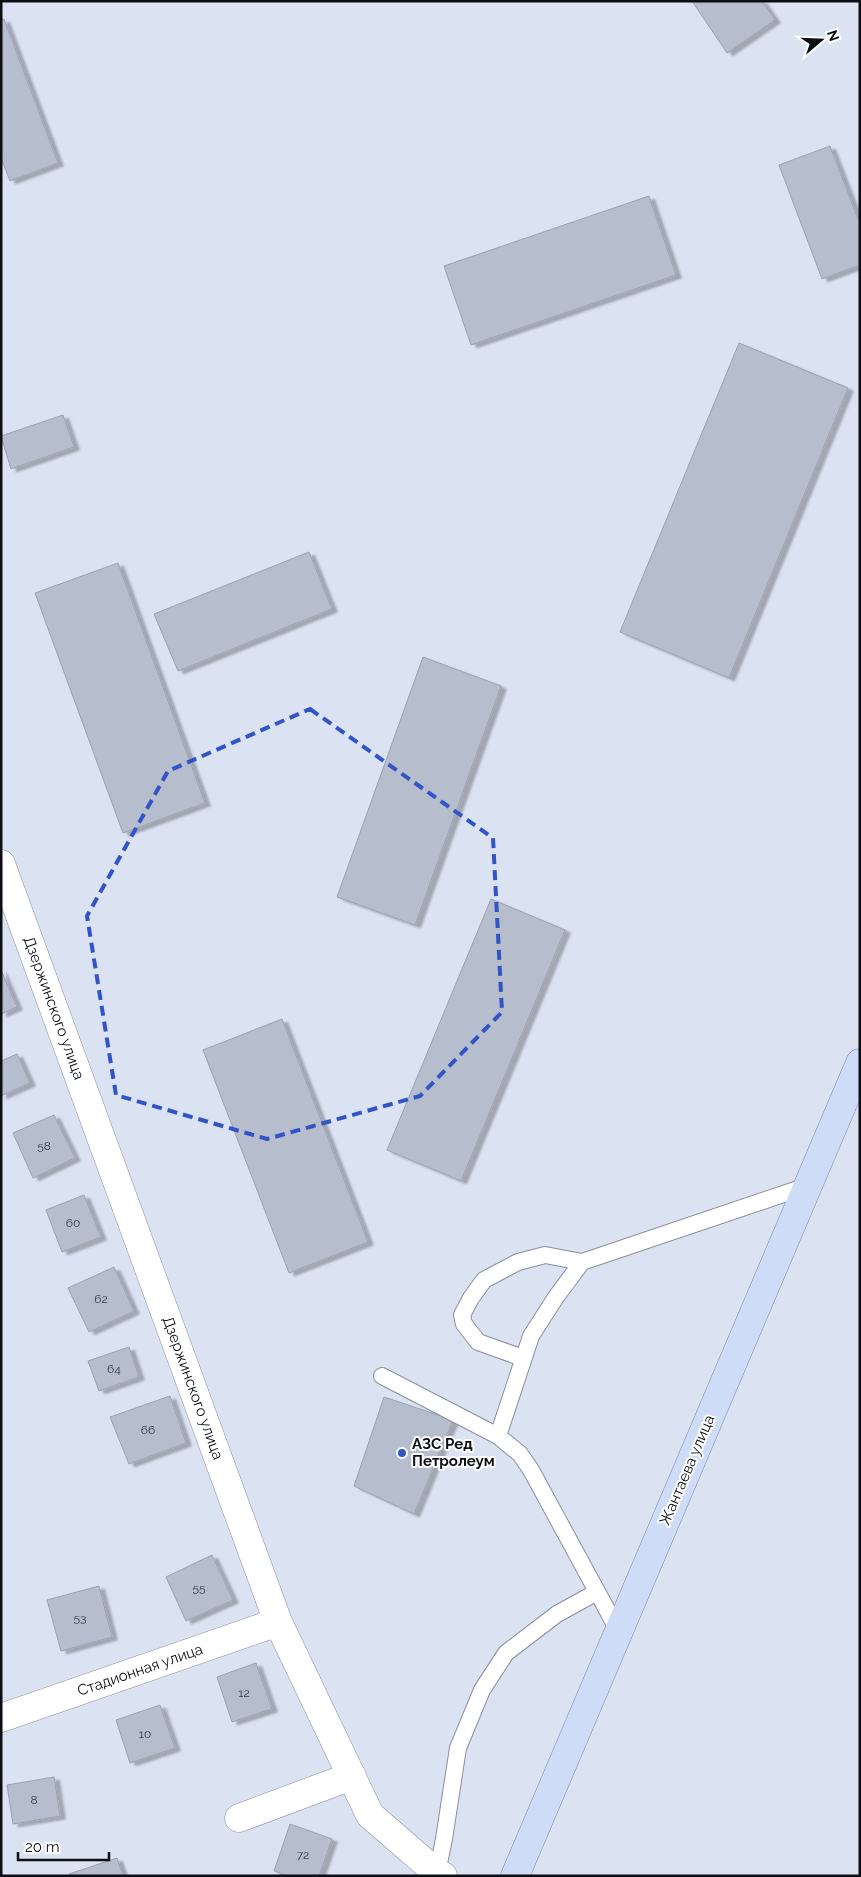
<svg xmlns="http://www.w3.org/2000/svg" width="861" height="1877" font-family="Raleway,sans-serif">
	<defs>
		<filter id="shadow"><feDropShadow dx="5.5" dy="3" stdDeviation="1" flood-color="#0004"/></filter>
	</defs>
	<rect width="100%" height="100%" fill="#dbe2f2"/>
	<path fill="#b6bdcc" stroke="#9ba1b0" filter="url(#shadow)" d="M 692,1 L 762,1 L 775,20 L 727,53 Z
		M 4,19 L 58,163 L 10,181 L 1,158 L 1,20 Z
		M 830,146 L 860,224 L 860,265 L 822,279 L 779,165 Z
		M 649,196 L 676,275 L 471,345 L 444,266 Z
		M 739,343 L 848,388 L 729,678 L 620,632 Z
		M 63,415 L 74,447 L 11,469 L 1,436 Z
		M 309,552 L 332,609 L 178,671 L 154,614 Z
		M 118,563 L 205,803 L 123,833 L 35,593 Z
		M 423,657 L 501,686 L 415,925 L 337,897 Z
		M 491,899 L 565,930 L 461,1181 L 387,1150 Z
		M 1,970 L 17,1007 L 1,1014 Z
		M 282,1019 L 368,1242 L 289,1273 L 203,1050 Z
		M 17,1054 L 30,1083 L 1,1096 L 1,1061 Z
		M 54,1115 L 75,1158 L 33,1178 L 13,1133 Z
		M 84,1195 L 101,1237 L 62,1252 L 46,1210 Z
		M 114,1267 L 134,1311 L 89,1332 L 68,1288 Z
		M 129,1347 L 139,1377 L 99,1391 L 88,1361 Z
		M 170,1396 L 186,1443 L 129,1464 L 110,1417 Z
		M 384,1397 L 453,1420 L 414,1514 L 354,1486 Z
		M 212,1555 L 233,1600 L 186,1621 L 166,1577 Z
		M 99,1586 L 112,1637 L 61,1651 L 47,1600 Z
		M 256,1663 L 272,1709 L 232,1722 L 217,1677 Z
		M 160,1705 L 175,1748 L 130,1763 L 116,1720 Z
		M 54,1777 L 60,1816 L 13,1824 L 7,1785 Z
		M 290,1824 L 332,1839 L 319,1876 L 287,1876 L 274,1871 Z
		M 117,1858 L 123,1876 L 70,1876 L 69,1874 Z"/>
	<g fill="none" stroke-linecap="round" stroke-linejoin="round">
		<defs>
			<path id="service" d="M 523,1358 L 478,1342 L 464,1324 L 462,1315 L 471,1298 L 484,1280 L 518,1262 L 545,1255 L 582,1262
				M 382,1376 L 498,1436 L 520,1454 L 531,1470 L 619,1632
				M 498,1436 L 531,1336 L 556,1297 L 582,1262 L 807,1186
				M 437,1873 L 444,1839 L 458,1748 L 482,1690 L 506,1653 L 557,1614 L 597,1592"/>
			<path id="minor" d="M 1,864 L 278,1622 L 370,1815 L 437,1873 L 443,1876
				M 1,1718 L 278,1622
				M 239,1818 L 352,1776"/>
			<path id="primary" d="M 515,1876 L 860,1063"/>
		</defs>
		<use href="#service" stroke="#888f9d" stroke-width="18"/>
		<use href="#minor" stroke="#888f9d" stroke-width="29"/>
		<use href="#primary" stroke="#7684a5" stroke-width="29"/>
		<use href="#service" stroke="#fff" stroke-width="16"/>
		<use href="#minor" stroke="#fff" stroke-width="28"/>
		<use href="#primary" stroke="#cfdcf8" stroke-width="28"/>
	</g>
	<path fill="none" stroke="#3155c6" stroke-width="4" stroke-dasharray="10 6" stroke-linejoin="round" d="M 310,709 L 493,838 L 502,1012 L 420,1096 L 267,1139 L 116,1095 L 87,916 L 168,771 Z"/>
	<circle fill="#3155c6" stroke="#fff" stroke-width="2" cx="402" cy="1453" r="5"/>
	<g text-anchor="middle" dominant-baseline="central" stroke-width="4" stroke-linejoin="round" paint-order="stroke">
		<g font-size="12" fill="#363a41">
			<text x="44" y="1146">58</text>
			<text x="73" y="1223">60</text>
			<text x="101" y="1299">62</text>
			<text x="114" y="1369">64</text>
			<text x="148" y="1430">66</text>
			<text x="199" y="1588">55</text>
			<text x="80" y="1618">53</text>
			<text x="244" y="1693">12</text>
			<text x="145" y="1734">10</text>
			<text x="34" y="1800">8</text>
			<text x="303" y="1855">72</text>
		</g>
		<g font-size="15" fill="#0b0e13" stroke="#fff">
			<text transform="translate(54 1008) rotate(70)">Дзержинского улица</text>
			<text transform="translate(193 1388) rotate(70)">Дзержинского улица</text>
			<text transform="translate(687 1470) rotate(-67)">Жантаева улица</text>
			<text transform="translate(140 1670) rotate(-19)">Стадионная улица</text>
		</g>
		<g font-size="15" font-weight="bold" fill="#0b0e13" stroke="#fff" text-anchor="start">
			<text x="412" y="1444">АЗС Ред<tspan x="412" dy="17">Петролеум</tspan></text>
		</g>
	</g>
	<rect width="861" height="1877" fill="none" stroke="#0b0e13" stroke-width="5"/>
	<g transform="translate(821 40) rotate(71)" stroke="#ffffff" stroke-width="4" paint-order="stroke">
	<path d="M0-4L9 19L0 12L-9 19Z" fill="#0b0e13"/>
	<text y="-8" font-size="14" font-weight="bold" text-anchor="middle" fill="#0b0e13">N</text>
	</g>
	<path d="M18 1852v8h91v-8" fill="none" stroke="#0b0e13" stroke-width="2.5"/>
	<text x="25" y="1852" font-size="15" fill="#0b0e13" stroke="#ffffff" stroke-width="4" paint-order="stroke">20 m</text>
</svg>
